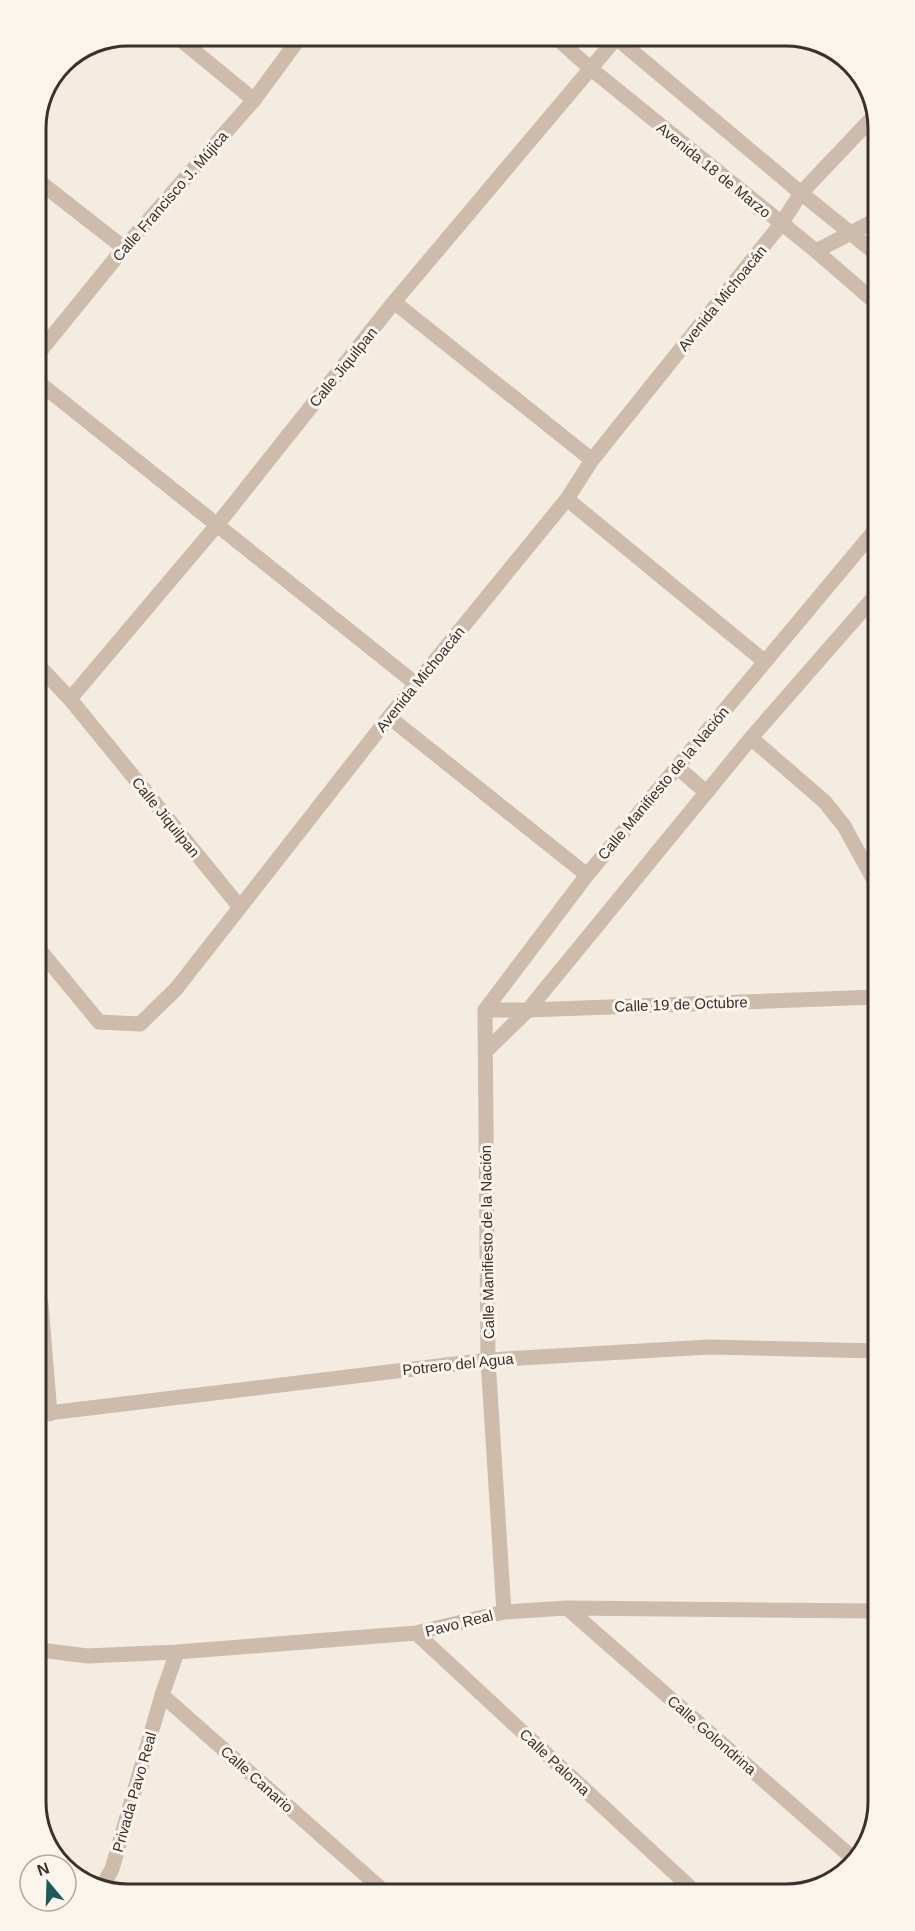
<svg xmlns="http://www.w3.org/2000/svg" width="915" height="1931" font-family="Helvetica,sans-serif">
	<rect width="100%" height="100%" fill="#f4ebe1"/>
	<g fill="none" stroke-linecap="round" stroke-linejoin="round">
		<path stroke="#cdbbac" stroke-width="15" d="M 41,1304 L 50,1414"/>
		<path stroke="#cdbbac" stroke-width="15" d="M 176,36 L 254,100
			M 554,36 L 590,68 L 816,251 L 875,302
			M 614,36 L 801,193 L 874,252
			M 36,179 L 124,248
			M 816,251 L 874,221
			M 394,302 L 592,460
			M 37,355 L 124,248 L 254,100 L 301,36
			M 37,381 L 416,684
			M 567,499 L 764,661
			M 38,665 L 70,699 L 239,906
			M 70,699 L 217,525 L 394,302 L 618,36
			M 389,717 L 587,875
			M 751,738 L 825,802 L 844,826 L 876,884
			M 677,767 L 706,792
			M 39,949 L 99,1022 L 140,1024 L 176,989 L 389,717 L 567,499 L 592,460 L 781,224 L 801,193 L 874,116
			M 485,1010 L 528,1010 L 877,997
			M 485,1052 L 528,1010 L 751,738 L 875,596
			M 40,1414 L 488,1360 L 709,1347 L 878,1351
			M 567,1608 L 856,1861
			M 504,1612 L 488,1360 L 485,1010 L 587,875 L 875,530
			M 416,1633 L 694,1891
			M 41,1650 L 87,1656 L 177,1652 L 416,1633 L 504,1612 L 567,1608 L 878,1611
			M 177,1652 L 162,1695 L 386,1893
			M 102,1887 L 112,1869 L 162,1695"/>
	</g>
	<g text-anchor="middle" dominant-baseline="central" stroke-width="6" stroke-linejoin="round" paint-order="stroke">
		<g font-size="15" fill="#3b302b" stroke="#fbf5ee">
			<text transform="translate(714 170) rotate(39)">Avenida 18 de Marzo</text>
			<text transform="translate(170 196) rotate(-49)">Calle Francisco J. Mújica</text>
			<text transform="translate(722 298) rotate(-51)">Avenida Michoacán</text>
			<text transform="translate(343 367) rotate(-51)">Calle Jiquilpan</text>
			<text transform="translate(420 679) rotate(-51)">Avenida Michoacán</text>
			<text transform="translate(663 783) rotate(-50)">Calle Manifiesto de la Nación</text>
			<text transform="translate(166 817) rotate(51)">Calle Jiquilpan</text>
			<text transform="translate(681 1004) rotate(-2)">Calle 19 de Octubre</text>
			<text transform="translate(487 1242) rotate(-91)">Calle Manifiesto de la Nación</text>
			<text transform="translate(458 1364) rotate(-6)">Potrero del Agua</text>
			<text transform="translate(459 1623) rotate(-14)">Pavo Real</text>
			<text transform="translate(712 1735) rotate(41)">Calle Golondrina</text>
			<text transform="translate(555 1762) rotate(43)">Calle Paloma</text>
			<text transform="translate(257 1779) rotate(42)">Calle Canario</text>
			<text transform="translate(134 1792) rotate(-74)">Privada Pavo Real</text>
		</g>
	</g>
	<path d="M0 0H915V1931H0ZM128 46H786A82 82 0 0 1 868 128V1802A82 82 0 0 1 786 1884H128A82 82 0 0 1 46 1802V128A82 82 0 0 1 128 46Z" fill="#fbf5ee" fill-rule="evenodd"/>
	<path fill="none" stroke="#3b302b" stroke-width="3" d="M128 46H786A82 82 0 0 1 868 128V1802A82 82 0 0 1 786 1884H128A82 82 0 0 1 46 1802V128A82 82 0 0 1 128 46Z"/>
	<g transform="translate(48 1883) rotate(341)"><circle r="28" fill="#fbf5ee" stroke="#aea6a0" stroke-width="1.5"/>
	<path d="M0-4.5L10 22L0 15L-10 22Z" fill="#1f5a5e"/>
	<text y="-9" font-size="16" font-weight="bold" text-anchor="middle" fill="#3b302b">N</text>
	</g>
</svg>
